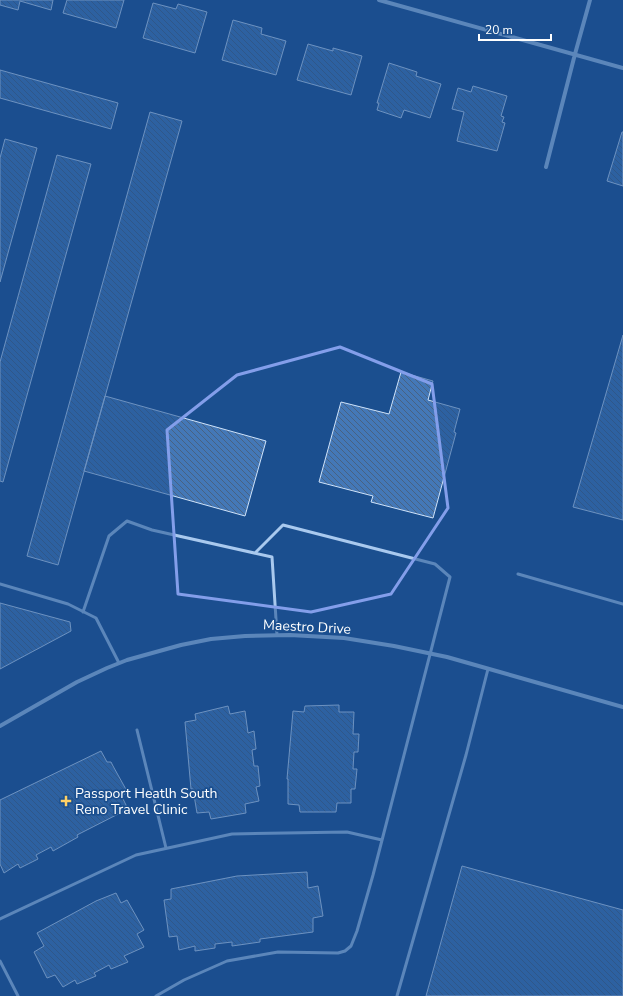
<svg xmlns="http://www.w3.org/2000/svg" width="623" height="996" font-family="'Nunito Sans',sans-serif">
	<defs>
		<pattern id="building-back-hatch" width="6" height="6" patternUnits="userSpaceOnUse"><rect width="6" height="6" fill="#4478b7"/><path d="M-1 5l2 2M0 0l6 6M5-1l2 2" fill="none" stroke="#486282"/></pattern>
	</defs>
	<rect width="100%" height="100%" fill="#1b4f8f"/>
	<path fill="url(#building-back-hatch)" stroke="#cfe3fa" d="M 0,0 L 53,0 L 51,10 L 20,1 L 18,10 L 0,5 Z
		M 67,0 L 124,0 L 116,28 L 63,13 Z
		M 153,3 L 176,9 L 178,4 L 207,12 L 195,53 L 143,38 Z
		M 233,20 L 262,28 L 261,34 L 286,41 L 276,75 L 222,60 Z
		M 308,44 L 333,51 L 333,48 L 362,56 L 351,95 L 297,80 Z
		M 389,63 L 417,72 L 416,76 L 441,84 L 430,118 L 404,110 L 401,118 L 377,110 L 379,103 L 377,103 Z
		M 0,70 L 118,103 L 111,129 L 0,98 Z
		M 473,86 L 507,96 L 501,116 L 504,117 L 502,122 L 505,123 L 497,151 L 457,141 L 464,112 L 452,109 L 458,88 L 471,92 Z
		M 150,112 L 182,121 L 58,565 L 27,556 Z
		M 622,132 L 623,132 L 623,186 L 607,181 Z
		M 5,139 L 37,148 L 0,282 L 0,158 Z
		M 57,155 L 91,164 L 3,482 L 0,481 L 0,362 Z
		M 623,335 L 623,520 L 573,507 Z
		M 401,372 L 433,381 L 428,400 L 460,409 L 454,432 L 456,433 L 433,518 L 371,502 L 373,496 L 319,482 L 341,402 L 389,414 Z
		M 105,396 L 266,441 L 245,516 L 84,471 Z
		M 0,603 L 70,622 L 71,631 L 0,669 Z
		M 339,705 L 339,712 L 354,712 L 353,734 L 359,734 L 358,752 L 354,752 L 353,769 L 357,769 L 355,789 L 351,789 L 351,803 L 337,803 L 336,812 L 300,812 L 299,805 L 288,804 L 288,779 L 287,779 L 293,711 L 304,712 L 305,706 Z
		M 228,706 L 230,714 L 245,711 L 248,733 L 254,731 L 256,749 L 252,750 L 254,766 L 258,766 L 260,786 L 256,787 L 259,801 L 245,804 L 246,813 L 211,819 L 209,812 L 197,813 L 193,789 L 191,789 L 185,722 L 196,720 L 195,714 Z
		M 101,751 L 107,762 L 111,762 L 113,766 L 128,793 L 121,795 L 128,809 L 77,835 L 78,837 L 53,851 L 51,847 L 36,855 L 38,859 L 20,868 L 18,864 L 4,873 L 0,864 L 0,800 Z
		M 462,866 L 623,910 L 623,996 L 426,996 Z
		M 307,872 L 308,888 L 318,886 L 323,916 L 313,918 L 313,932 L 260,939 L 260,942 L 232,946 L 232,942 L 215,944 L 215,948 L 195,951 L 195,946 L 179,950 L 177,936 L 169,937 L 164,900 L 171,899 L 171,889 L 237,876 Z
		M 116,893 L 121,903 L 127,900 L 144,930 L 137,934 L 144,947 L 124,956 L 128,962 L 111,969 L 109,965 L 94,973 L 96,976 L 77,984 L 75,980 L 63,987 L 55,975 L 47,978 L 34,952 L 44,946 L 37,933 L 96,901 Z"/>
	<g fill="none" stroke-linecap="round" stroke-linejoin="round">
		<path stroke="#a9c9ee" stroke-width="3" d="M 518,574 L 623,604
			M 0,584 L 68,604 L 96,618 L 119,663
			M 83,612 L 109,536 L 127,521 L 152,530 L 272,557 L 277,635
			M 137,730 L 166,848
			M 0,919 L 136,855 L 232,834 L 347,832 L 382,840
			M 0,961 L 18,996
			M 156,996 L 184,980 L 227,961 L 278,952 L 338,953 L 345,951 L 351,946 L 357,931 L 373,875 L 450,577 L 435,564 L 283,525 L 255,553
			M 397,996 L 466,755 L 488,669"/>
		<path stroke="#a9c9ee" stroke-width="4" d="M 379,0 L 623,68
			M 546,167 L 575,54 L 590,0
			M 0,726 L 77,682 L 107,668 L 127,660 L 181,645 L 211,639 L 245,636 L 290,635 L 344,638 L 394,646 L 447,657 L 623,707"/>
	</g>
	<path d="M0 0H623V996H0ZM 340,347 L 432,384 L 448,508 L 391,594 L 311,612 L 178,594 L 167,430 L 237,375 Z" fill="#1b4f8f" fill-opacity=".55" fill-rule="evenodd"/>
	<path fill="none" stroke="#839eea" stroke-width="3" stroke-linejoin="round" d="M 340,347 L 432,384 L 448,508 L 391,594 L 311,612 L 178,594 L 167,430 L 237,375 Z"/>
	<path fill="#ffd166" stroke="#1b4f8f" stroke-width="1.5" d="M64 795h4v4h4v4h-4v4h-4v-4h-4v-4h4z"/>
	<g text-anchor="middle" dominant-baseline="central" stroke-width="3.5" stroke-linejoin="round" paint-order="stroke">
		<g font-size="14" fill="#fff" stroke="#1b4f8f">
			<text transform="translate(307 627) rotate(3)">Maestro Drive</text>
		</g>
		<g font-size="14" fill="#fff" stroke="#1b4f8f" text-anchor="start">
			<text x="75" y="793">Passport Heatlh South<tspan x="75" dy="16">Reno Travel Clinic</tspan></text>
		</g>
	</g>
	<path d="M479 34v6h72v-6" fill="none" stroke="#ffffff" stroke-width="2"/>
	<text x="485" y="34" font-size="12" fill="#ffffff" stroke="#1b4f8f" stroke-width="3" paint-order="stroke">20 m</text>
</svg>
